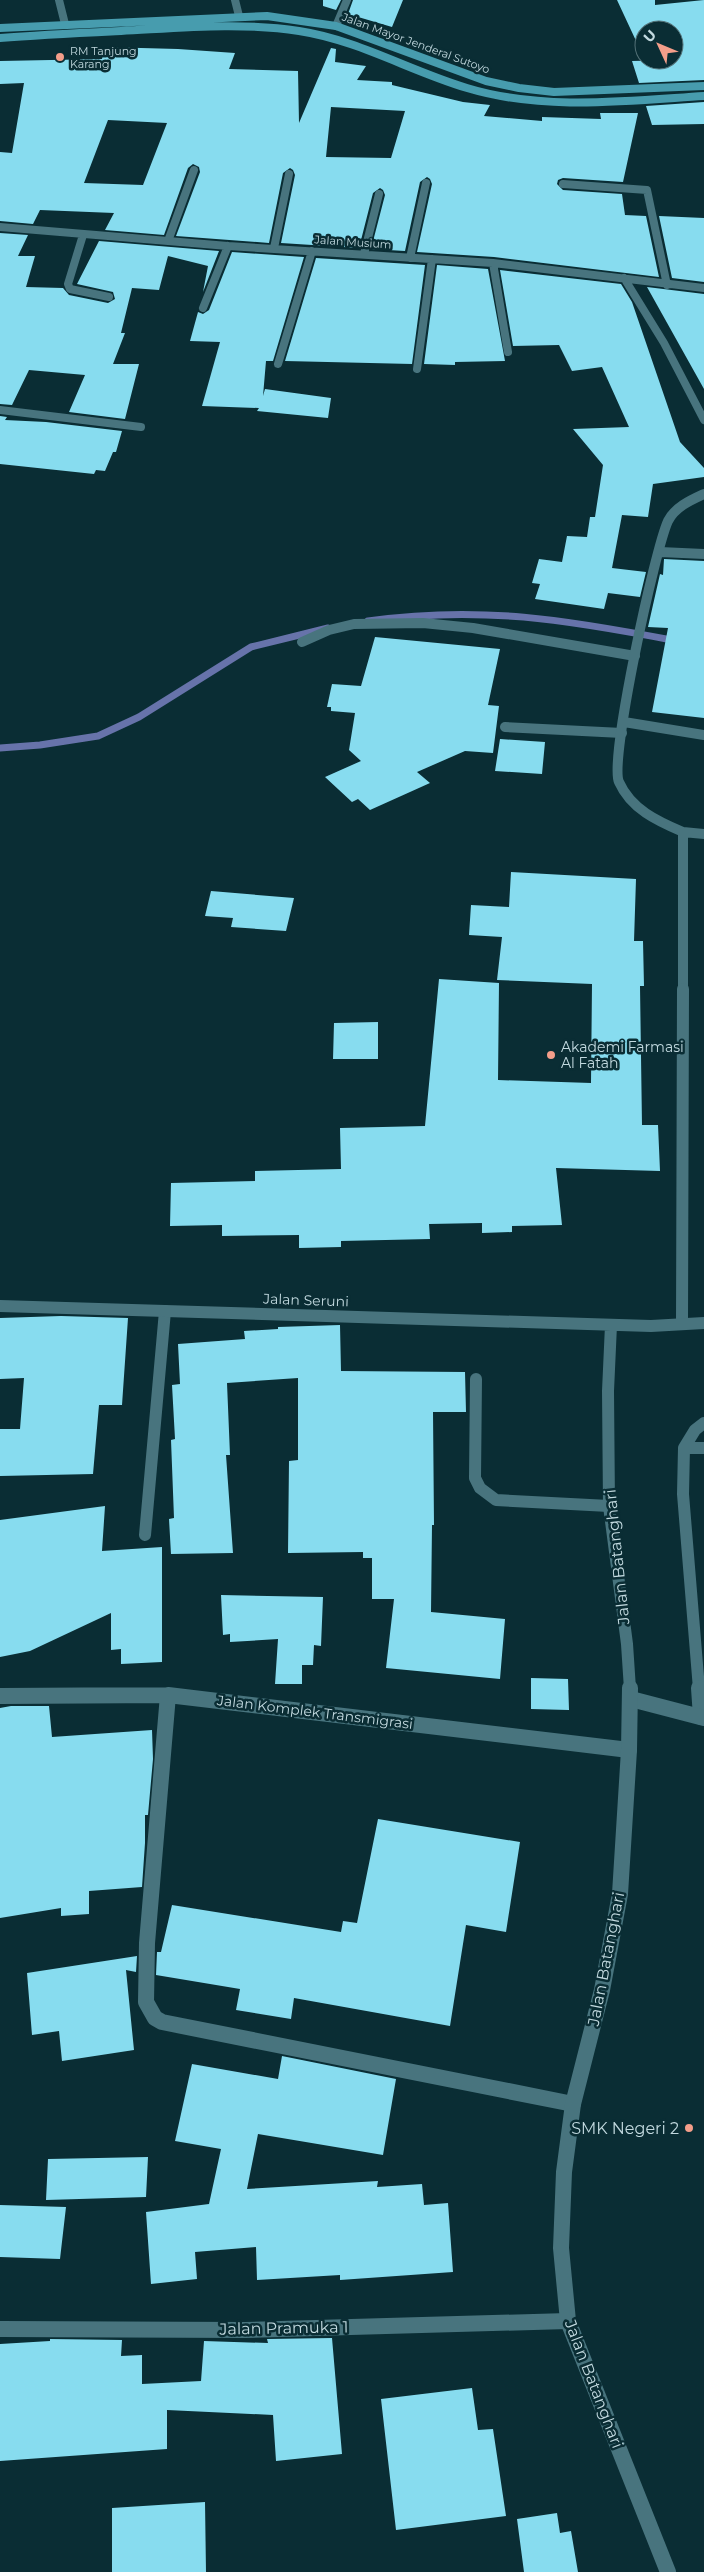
<svg xmlns="http://www.w3.org/2000/svg" width="704" height="2572" font-family="Montserrat,sans-serif">
	<rect width="100%" height="100%" fill="#0a2d34"/>
	<g fill="none" stroke-linecap="round" stroke-linejoin="round">
		<path stroke="#6773aa" stroke-width="7" d="M 368,621 C 480,605 568,620 677,641
			M 0,748 L 40,745 L 98,736 L 139,717 L 251,647 L 328,628"/>
	</g>
	<path fill="#87dcef" fill-rule="evenodd" d="M 323,0 L 341,0 L 336,10 L 323,6 Z
		M 353,0 L 403,0 L 392,27 L 348,14 Z
		M 617,0 L 655,0 L 655,5 L 704,0 L 704,80 L 639,83 L 632,61 L 674,60 L 674,30 L 644,30 L 644,58 Z
		M 104,47 L 178,49 L 235,53 L 229,69 L 298,71 L 299,123 L 331,48 L 336,49 L 335,62 L 366,66 L 357,80 L 392,82 L 392,85 L 463,102 L 490,105 L 484,116 L 542,121 L 542,117 L 601,119 L 600,113 L 638,113 L 623,182 L 563,178 L 558,180 L 557,184 L 563,190 L 622,194 L 625,215 L 646,216 L 659,277 L 494,257 L 417,252 L 432,184 L 430,179 L 427,177 L 420,182 L 405,251 L 371,249 L 385,195 L 383,190 L 380,188 L 373,193 L 359,248 L 281,243 L 295,175 L 293,170 L 290,168 L 283,173 L 269,243 L 176,236 L 200,172 L 199,167 L 193,164 L 188,168 L 164,235 L 105,230 L 114,213 L 40,210 L 33,224 L 0,221 L 0,152 L 12,153 L 24,83 L 0,84 L 0,61 L 102,59 ZM 331,107 L 405,111 L 391,158 L 326,157 ZM 108,120 L 167,123 L 143,185 L 84,183 Z
		M 704,102 L 704,124 L 652,125 L 646,106 Z
		M 659,216 L 704,218 L 704,282 L 672,278 Z
		M 0,233 L 28,235 L 18,256 L 35,256 L 26,287 L 63,288 L 69,295 L 108,303 L 115,299 L 113,292 L 77,284 L 99,241 L 219,251 L 203,292 L 208,266 L 168,256 L 159,290 L 132,288 L 121,333 L 125,333 L 113,364 L 139,364 L 125,419 L 69,412 L 85,375 L 29,370 L 12,405 L 0,404 Z
		M 232,252 L 304,257 L 273,361 L 266,361 L 263,396 L 265,389 L 331,398 L 328,418 L 257,411 L 259,408 L 202,406 L 220,342 L 190,341 L 198,312 L 203,314 L 209,310 Z
		M 316,258 L 425,265 L 412,364 L 285,361 Z
		M 437,265 L 488,269 L 505,361 L 455,362 L 455,365 L 424,364 Z
		M 500,270 L 621,284 L 632,302 L 680,442 L 704,468 L 704,477 L 653,484 L 648,517 L 622,515 L 612,568 L 646,572 L 640,597 L 608,593 L 604,609 L 535,599 L 540,584 L 532,583 L 539,559 L 562,562 L 567,536 L 587,537 L 590,517 L 595,517 L 603,465 L 573,429 L 629,427 L 602,367 L 572,371 L 559,345 L 513,346 Z
		M 647,287 L 704,294 L 704,389 Z
		M 0,416 L 7,417 L 5,420 L 46,422 L 122,431 L 116,452 L 113,452 L 105,471 L 96,470 L 94,474 L 0,464 Z
		M 664,559 L 704,561 L 704,718 L 652,712 L 668,628 L 648,627 L 660,574 L 663,575 Z
		M 375,637 L 500,649 L 488,705 L 499,706 L 493,753 L 465,751 L 417,772 L 430,783 L 370,810 L 358,799 L 352,802 L 325,777 L 361,761 L 349,750 L 355,713 L 331,711 L 331,707 L 327,707 L 332,684 L 361,686 Z
		M 500,739 L 545,742 L 542,774 L 495,771 Z
		M 511,872 L 636,879 L 634,941 L 643,941 L 644,986 L 640,986 L 642,1125 L 658,1125 L 660,1171 L 556,1168 L 562,1225 L 512,1226 L 512,1232 L 482,1233 L 482,1223 L 429,1224 L 430,1239 L 341,1241 L 341,1247 L 299,1248 L 299,1235 L 222,1236 L 222,1225 L 170,1226 L 171,1183 L 255,1181 L 255,1171 L 341,1169 L 340,1128 L 425,1126 L 439,979 L 499,983 L 498,1080 L 591,1083 L 592,984 L 497,980 L 502,937 L 469,935 L 471,905 L 509,907 Z
		M 211,891 L 294,898 L 286,931 L 231,927 L 233,918 L 205,916 Z
		M 378,1022 L 378,1059 L 333,1059 L 334,1023 Z
		M 61,1316 L 128,1318 L 122,1405 L 99,1405 L 93,1474 L 0,1476 L 0,1429 L 20,1429 L 24,1378 L 0,1379 L 0,1318 Z
		M 340,1325 L 341,1371 L 465,1372 L 466,1412 L 433,1412 L 434,1525 L 432,1525 L 431,1612 L 505,1619 L 500,1679 L 386,1668 L 394,1599 L 372,1599 L 372,1558 L 363,1558 L 363,1552 L 288,1553 L 289,1461 L 298,1460 L 298,1378 L 227,1383 L 230,1455 L 226,1455 L 233,1553 L 171,1554 L 169,1519 L 174,1518 L 171,1440 L 175,1439 L 172,1385 L 180,1384 L 178,1344 L 245,1339 L 244,1331 L 278,1329 L 278,1327 Z
		M 105,1506 L 102,1551 L 162,1547 L 162,1662 L 121,1664 L 121,1649 L 111,1650 L 111,1613 L 30,1651 L 0,1657 L 0,1520 Z
		M 221,1595 L 323,1597 L 321,1646 L 314,1645 L 313,1665 L 302,1665 L 302,1684 L 275,1684 L 278,1639 L 230,1642 L 230,1634 L 223,1635 Z
		M 531,1678 L 568,1679 L 569,1710 L 531,1709 Z
		M 11,1706 L 49,1706 L 52,1737 L 152,1730 L 153,1759 L 148,1815 L 145,1815 L 145,1843 L 142,1887 L 89,1891 L 89,1914 L 61,1916 L 61,1908 L 0,1918 L 0,1708 Z
		M 378,1819 L 520,1842 L 506,1932 L 466,1925 L 450,2026 L 294,1998 L 291,2019 L 236,2010 L 240,1989 L 156,1975 L 157,1952 L 161,1952 L 172,1905 L 341,1932 L 343,1921 L 357,1923 Z
		M 137,1956 L 136,1972 L 126,1970 L 134,2050 L 62,2061 L 59,2031 L 32,2035 L 27,1973 Z
		M 282,2056 L 396,2079 L 383,2155 L 258,2134 L 247,2189 L 378,2181 L 377,2187 L 422,2184 L 424,2205 L 448,2203 L 453,2272 L 340,2280 L 340,2275 L 257,2280 L 256,2247 L 195,2252 L 197,2279 L 151,2284 L 146,2212 L 209,2204 L 221,2149 L 175,2141 L 192,2064 L 278,2079 Z
		M 148,2157 L 146,2197 L 46,2200 L 48,2159 Z
		M 0,2205 L 66,2207 L 60,2259 L 0,2257 Z
		M 332,2338 L 342,2454 L 276,2461 L 273,2415 L 167,2410 L 167,2449 L 0,2461 L 0,2344 L 50,2341 L 50,2339 L 122,2340 L 121,2356 L 142,2355 L 142,2384 L 201,2381 L 204,2341 L 268,2343 L 267,2339 Z
		M 472,2388 L 478,2430 L 493,2429 L 506,2516 L 396,2530 L 381,2399 Z
		M 205,2502 L 206,2572 L 112,2572 L 112,2508 Z
		M 557,2513 L 560,2533 L 571,2531 L 578,2572 L 524,2572 L 517,2519 Z"/>
	<g fill="none" stroke-linecap="round" stroke-linejoin="round">
		<path stroke="#48747e" stroke-width="10" d="M 302,642 L 329,630 L 354,624 L 423,623 L 473,628 L 635,656
			M 505,727 L 622,733"/>
		<path stroke="#48747e" stroke-width="12" d="M 476,1379 L 475,1478 L 480,1488 L 496,1500 L 609,1506
			M 684,1448 L 704,1448
			M 699,1689 L 683,1494 L 684,1448 L 695,1430 L 704,1423"/>
		<path stroke="#48747e" stroke-width="16" d="M 699,1688 L 701,1717"/>
		<path stroke="#48747e" stroke-width="8" d="M 59,0 L 65,24
			M 235,0 L 239,16
			M 336,26 L 347,0
			M 563,184 L 647,190 L 667,285
			M 0,227 L 228,246 L 493,263 L 704,288
			M 83,235 L 68,284 L 70,289 L 109,297
			M 168,241 L 194,170
			M 274,248 L 289,174
			M 364,254 L 379,194
			M 410,258 L 426,183
			M 493,263 L 508,352
			M 624,278 L 664,343 L 704,420
			M 203,308 L 228,246
			M 278,364 L 312,251
			M 417,369 L 432,259
			M 0,410 L 141,427"/>
		<path stroke="#48747e" stroke-width="10" d="M 660,552 L 704,554
			M 624,722 L 704,735
			M 683,832 L 704,834
			M 683,990 L 683,832 C 657,821 631,809 619,782 C 609,760 655,549 668,521 C 675,507 691,500 704,494"/>
		<path stroke="#48747e" stroke-width="12" d="M 682,1324 L 683,989
			M 145,1535 L 165,1311"/>
		<path stroke="#48747e" stroke-width="16" d="M 168,1695 L 147,1943 L 146,2002 L 155,2018 L 162,2022 L 573,2104
			M 0,1696 L 168,1695 L 629,1750
			M 631,1699 L 704,1718
			M 0,2329 L 245,2330 L 568,2321"/>
		<path stroke="#48747e" stroke-width="12" d="M 0,1306 L 651,1326 L 704,1323
			M 611,1325 L 608,1391 L 609,1506 L 627,1644 L 630,1689"/>
		<path stroke="#48747e" stroke-width="16" d="M 630,1688 L 629,1750 L 620,1894 L 602,1990 L 573,2104 L 564,2172 L 561,2248 L 568,2321 L 668,2572"/>
		<path stroke="#479cae" stroke-width="8" d="M 0,28 L 267,16 L 336,26 L 486,81 L 519,88 L 554,92 L 704,86
			M 0,38 C 40,35 81,33 121,31 C 180,28 240,22 299,31 C 358,40 410,71 467,88 C 543,111 626,101 704,96"/>
	</g>
	<g fill="#f49e8a" stroke="#0a2d34" stroke-width="2">
		<circle cx="60" cy="57" r="5"/>
		<circle cx="551" cy="1055" r="5"/>
		<circle cx="689" cy="2128" r="5"/>
	</g>
	<g text-anchor="middle" dominant-baseline="central" stroke-width="5" stroke-linejoin="round" paint-order="stroke">
		<g font-size="11" fill="#c2d9df" stroke="#0a2d34">
			<text transform="translate(416 43) rotate(20)">Jalan Mayor Jenderal Sutoyo</text>
			<text transform="translate(353 242) rotate(4)">Jalan Musium</text>
		</g>
		<g font-size="11" fill="#c2d9df" stroke="#0a2d34" text-anchor="start">
			<text x="70" y="51">RM Tanjung<tspan x="70" dy="13">Karang</tspan></text>
		</g>
		<g font-size="14" fill="#c2d9df" stroke="#0a2d34" text-anchor="start">
			<text x="561" y="1047">Akademi Farmasi<tspan x="561" dy="16">Al Fatah</tspan></text>
		</g>
		<g font-size="14" fill="#c2d9df" stroke="#0a2d34">
			<text transform="translate(306 1300) rotate(2)">Jalan Seruni</text>
			<text transform="translate(315 1712) rotate(7)">Jalan Komplek Transmigrasi</text>
		</g>
		<g font-size="16" fill="#c2d9df" stroke="#0a2d34">
			<text transform="translate(617 1557) rotate(-96)">Jalan Batanghari</text>
			<text transform="translate(606 1959) rotate(-79)">Jalan Batanghari</text>
			<text transform="translate(284 2328) rotate(-1)">Jalan Pramuka 1</text>
			<text transform="translate(594 2384) rotate(69)">Jalan Batanghari</text>
		</g>
		<g font-size="16" fill="#c2d9df" stroke="#0a2d34" text-anchor="end">
			<text x="679" y="2128">SMK Negeri 2</text>
		</g>
	</g>
	<g transform="translate(659 45) rotate(314)"><circle r="24" fill="#0a2d34" stroke="#547278"/>
	<path d="M0-4L9 19L0 12L-9 19Z" fill="#f49e8a"/>
	<text y="-8" font-size="14" font-weight="bold" text-anchor="middle" fill="#c2d9df">U</text>
	</g>
</svg>
